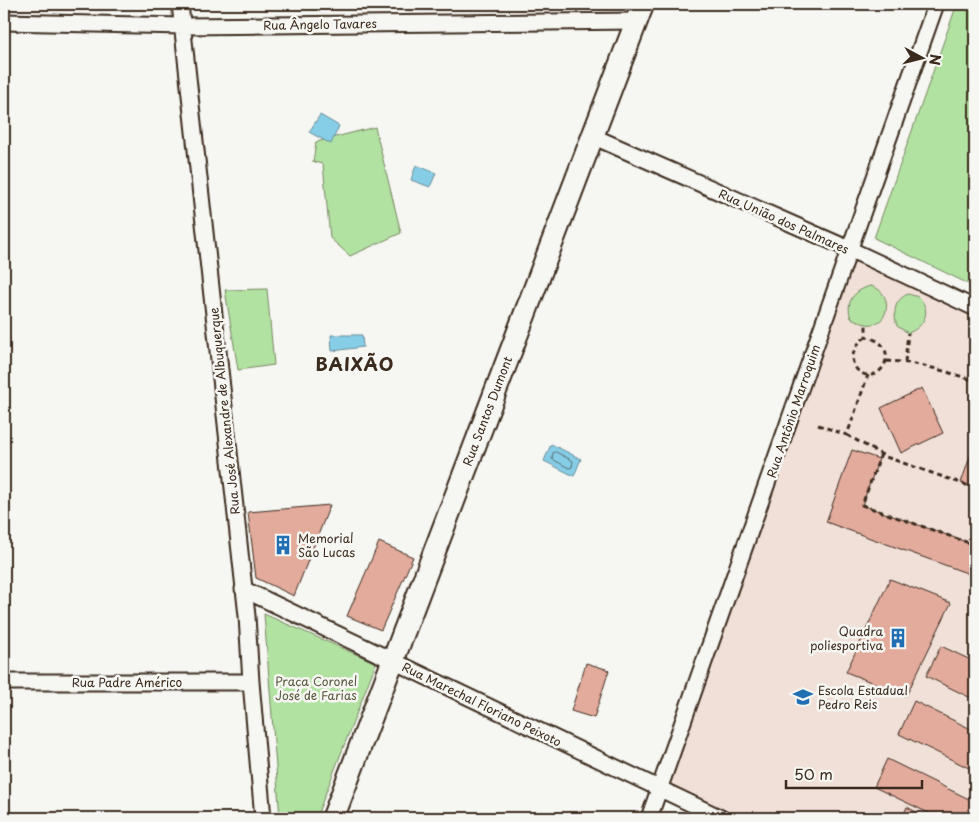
<svg xmlns="http://www.w3.org/2000/svg" width="979" height="822" font-family="'Playpen Sans',sans-serif">
	<rect width="100%" height="100%" fill="#f6f6f2"/>
	<filter id="ink" filterUnits="userSpaceOnUse"><feTurbulence type="fractalNoise" baseFrequency=".02" numOctaves="2"/><feDisplacementMap in="SourceGraphic" scale="10" xChannelSelector="R" yChannelSelector="G"/><feConvolveMatrix kernelMatrix="1 2 1 2 8 2 1 2 1" color-interpolation-filters="sRGB"/></filter>
	<g filter="url(#ink)">
		<path fill="#f0e0d8" d="M 849,249 L 975,308 L 975,818 L 721,818 L 660,790 Z"/>
		<path fill="#b2e2a2" stroke="#768660" d="M 957,4 L 975,4 L 975,287 L 874,238 Z
			M 375,127 L 401,233 L 350,256 L 330,238 L 323,164 L 313,162 L 316,142 Z
			M 870,286 C 894,290 891,328 866,324 C 861,323 856,320 851,318 C 845,301 854,291 870,286 Z
			M 267,289 L 274,365 L 238,370 L 225,290 Z
			M 908,294 C 911,295 917,296 919,298 C 933,311 923,328 908,333 L 897,326 C 893,312 894,300 908,294 Z
			M 264,614 L 376,663 L 316,818 L 280,818 Z"/>
		<path fill="#86cde7" stroke="#688c97" d="M 320,115 L 339,126 L 331,144 L 309,132 Z
			M 416,165 L 436,173 L 430,187 L 411,180 Z
			M 331,335 L 362,335 L 363,347 L 332,351 Z
			M 551,444 L 581,459 L 574,476 L 544,461 Z"/>
		<g fill="none" stroke-linecap="round" stroke-linejoin="round">
			<path stroke="#596b6e" stroke-width="1" d="M 556,452 L 573,461 L 572,467 L 569,468 L 552,459 L 553,453 Z"/>
		</g>
		<path fill="#e3ab9c" stroke="#3b2a1e" d="M 922,388 L 943,433 L 901,453 L 881,408 Z
			M 975,442 L 975,488 L 961,483 Z
			M 852,450 L 879,459 L 862,505 L 975,545 L 975,576 L 826,522 Z
			M 330,505 L 294,596 L 256,578 L 248,512 Z
			M 379,542 L 413,557 L 381,630 L 347,616 Z
			M 890,579 L 951,603 L 906,696 L 846,672 Z
			M 941,646 L 975,662 L 975,700 L 926,676 Z
			M 586,663 L 609,670 L 594,718 L 571,711 Z
			M 914,701 L 975,731 L 975,771 L 899,734 Z
			M 887,759 L 975,802 L 975,818 L 939,818 L 874,787 Z
			M 907,807 L 927,818 L 902,818 Z"/>
		<g fill="none" stroke-linecap="round" stroke-linejoin="round">
			<defs>
				<path id="street" d="M 180,4 L 247,616 L 251,682 L 263,818
					M 4,22 L 183,26 L 637,21
					M 592,136 L 849,249 L 975,308
					M 243,589 L 721,818
					M 4,682 L 251,682
					M 649,818 L 936,4"/>
				<path id="secondary" d="M 333,818 L 643,4"/>
			</defs>
			<use href="#street" stroke="#3b2a1e" stroke-width="19"/>
			<use href="#secondary" stroke="#3b2a1e" stroke-width="25"/>
			<path stroke="#3b2a1e" stroke-width="3" stroke-dasharray="5 4" stroke-linecap="butt" d="M 866,337 C 854,344 846,363 860,372 C 873,382 889,367 886,353 C 883,342 875,339 866,337 L 866,324
				M 886,361 C 918,362 945,371 975,381
				M 905,362 L 908,333
				M 818,425 L 847,435 L 868,375
				M 847,435 L 886,457 L 975,488
				M 881,454 L 862,505 L 975,545"/>
			<use href="#street" stroke="#f6f6f2" stroke-width="15"/>
			<use href="#secondary" stroke="#f6f6f2" stroke-width="21"/>
		</g>
	</g>
	<defs>
		<symbol id="building-bare" viewBox="-9 -9 18 18"><path d="M-4-6H4V6H1V3H-1V6H-4ZM-2.5-4.3h1.7v1.8h-1.7ZM.8-4.3h1.7v1.8H.8ZM-2.5-1h1.7V.8h-1.7ZM.8-1h1.7V.8H.8Z" fill="#1f6fb2" stroke="#f6f6f2" stroke-width="2.5" paint-order="stroke"/></symbol>
		<symbol id="school-bare" viewBox="-9 -9 18 18"><path d="M0-5L7-2L0 1L-7-2ZM-4 1L0 2.5L4 1V4Q0 6-4 4Z" fill="#1f6fb2" stroke="#f6f6f2" stroke-width="2.5" paint-order="stroke"/></symbol>
	</defs>
	<g fill-rule="evenodd">
		<use href="#building-bare" x="269" y="531" width="28" height="28"/>
		<use href="#building-bare" x="884" y="624" width="28" height="28"/>
		<use href="#school-bare" x="789" y="683" width="28" height="28"/>
	</g>
	<g text-anchor="middle" dominant-baseline="central" stroke-width="5" stroke-linejoin="round" paint-order="stroke">
		<g font-size="12" fill="#3b2a1e" stroke="#f6f6f2">
			<text transform="translate(320 24) rotate(-1)">Rua Ângelo Tavares</text>
			<text transform="translate(784 221) rotate(24)">Rua União dos Palmares</text>
			<text transform="translate(224 411) rotate(-96)">Rua José Alexandre de Albuquerque</text>
			<text transform="translate(487 411) rotate(-69)">Rua Santos Dumont</text>
			<text transform="translate(793 411) rotate(-71)">Rua Antônio Marroquim</text>
			<text x="127" y="682">Rua Padre Américo</text>
			<text transform="translate(482 704) rotate(26)">Rua Marechal Floriano Peixoto</text>
		</g>
		<g font-size="12" fill="#3b2a1e" stroke="#f6f6f2" text-anchor="start">
			<text x="298" y="538">Memorial<tspan x="298" dy="14">São Lucas</tspan></text>
			<text x="883" y="631" text-anchor="end">Quadra<tspan x="883" dy="14">poliesportiva</tspan></text>
			<text x="818" y="690">Escola Estadual<tspan x="818" dy="14">Pedro Reis</tspan></text>
		</g>
		<g font-size="12" fill="#59583f" stroke="#f6f6f2">
			<text x="316" y="681">Praça Coronel<tspan x="316" dy="14">José de Farias</tspan></text>
		</g>
		<g font-size="18" font-weight="bold" letter-spacing="1" fill="#3b2a1e" stroke="#f6f6f2">
			<text x="355" y="363">BAIXÃO</text>
		</g>
	</g>
	<rect width="979" height="822" fill="none" stroke="#f6f6f2" stroke-width="20"/>
	<rect x="10" y="10" width="959" height="802" fill="none" stroke="#3b2a1e" stroke-width="2" filter="url(#ink)"/>
	<g transform="translate(922 58) rotate(97)" stroke="#f6f6f2" stroke-width="4" paint-order="stroke">
	<path d="M0-4L9 19L0 12L-9 19Z" fill="#3b2a1e"/>
	<text y="-8" font-size="14" font-weight="bold" text-anchor="middle" fill="#3b2a1e">N</text>
	</g>
	<path d="M786 780v8h136v-8" fill="none" stroke="#3b2a1e" stroke-width="2.5"/>
	<text x="794" y="780" font-size="15" fill="#3b2a1e" stroke="#f6f6f2" stroke-width="4" paint-order="stroke">50 m</text>
</svg>
